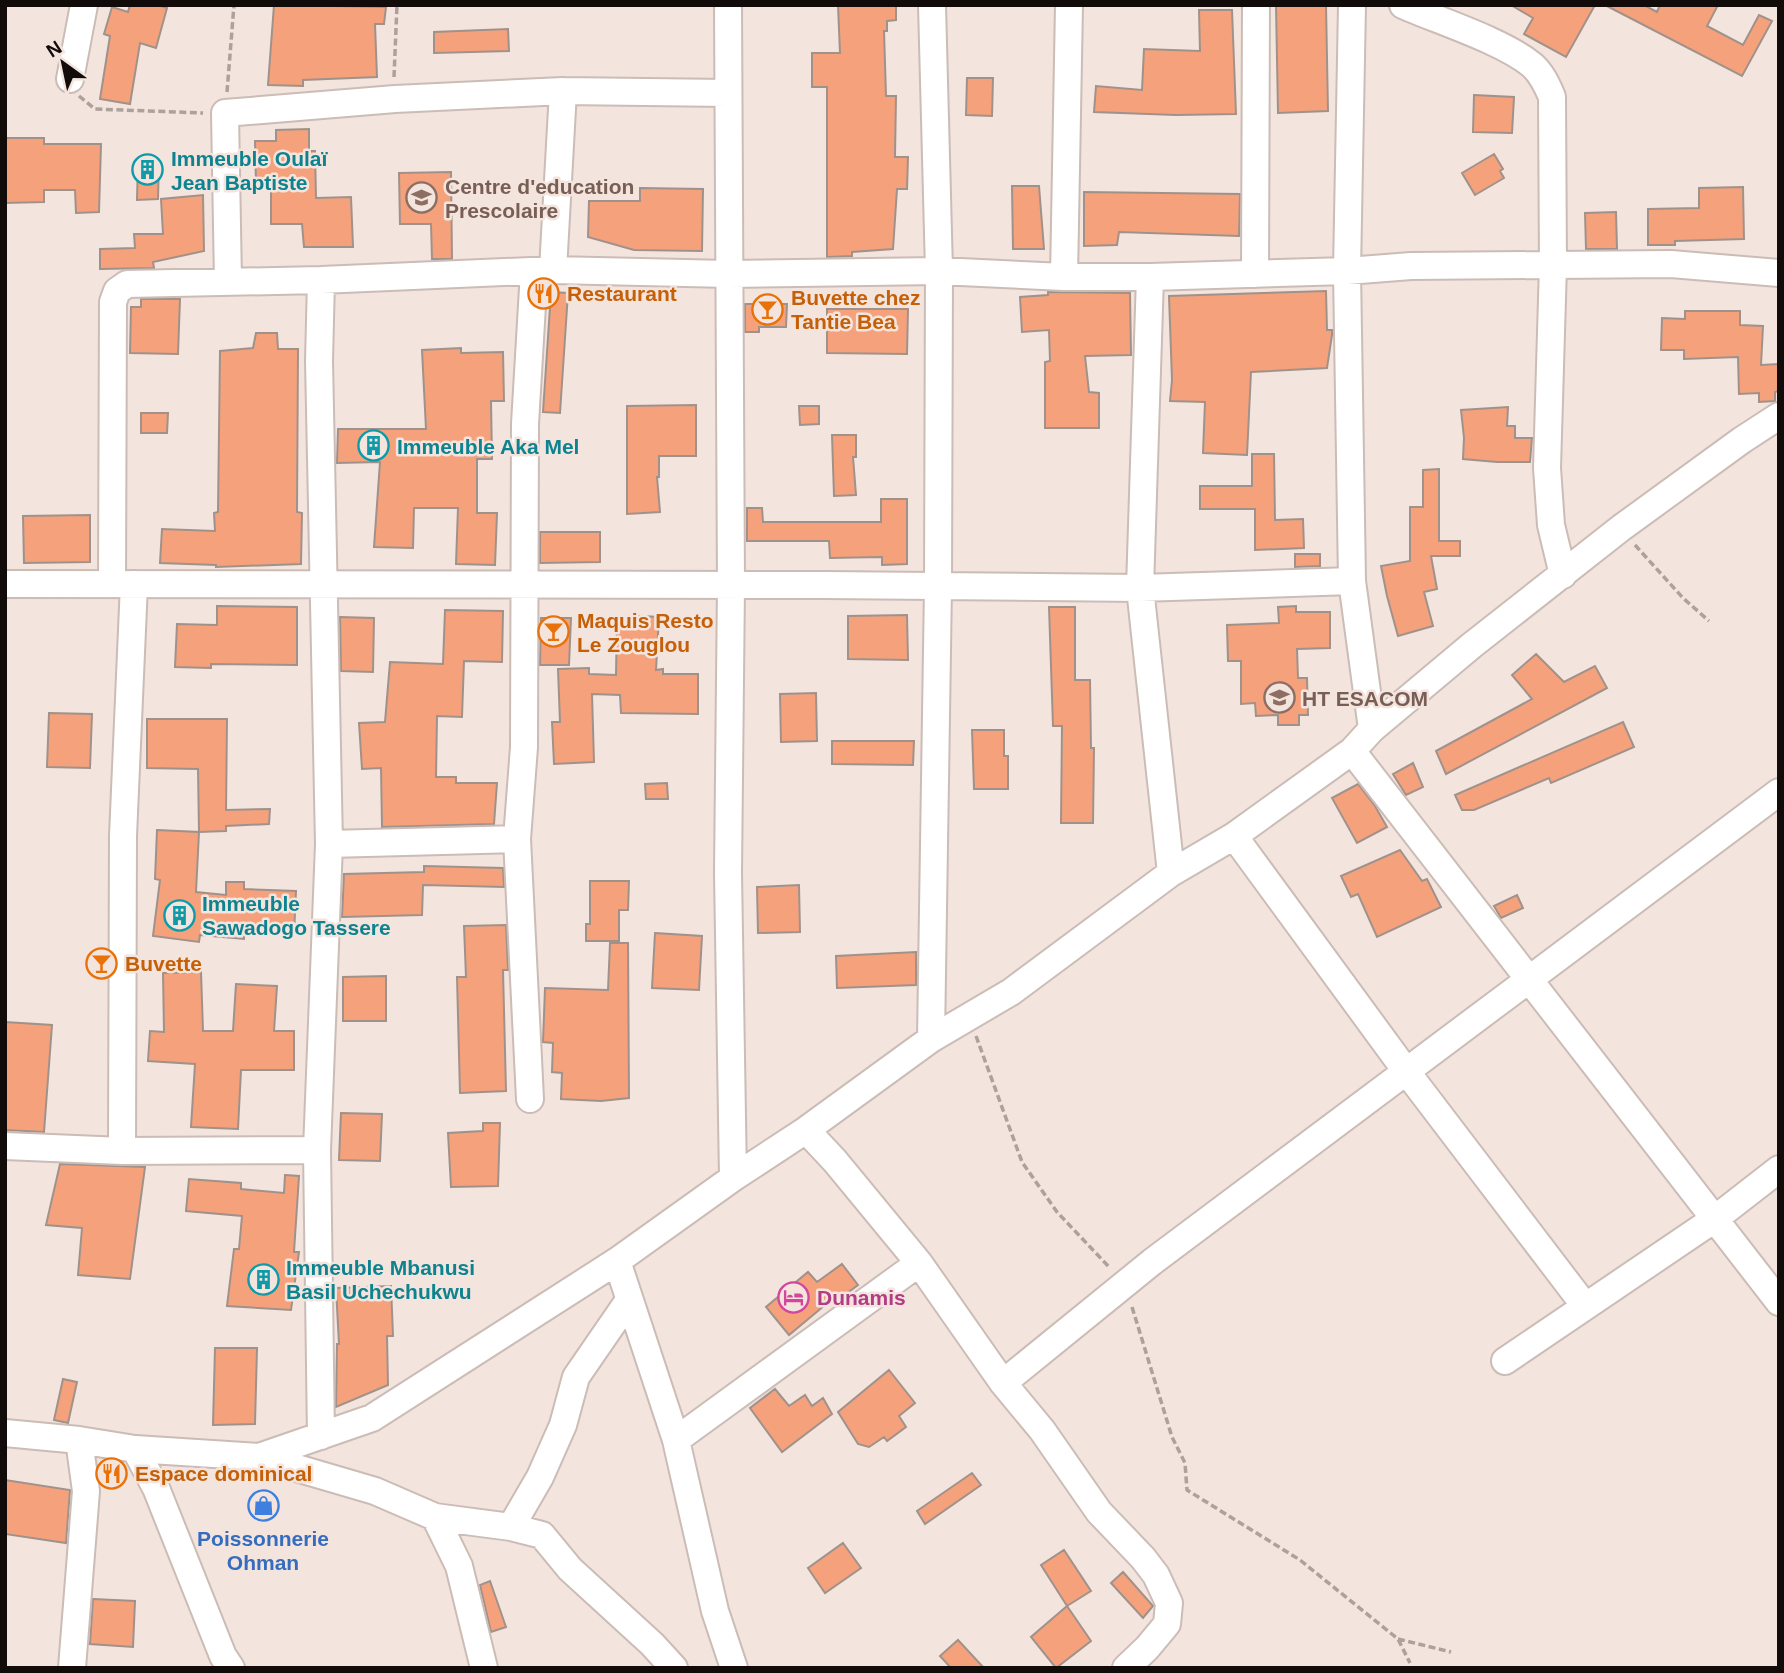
<svg xmlns="http://www.w3.org/2000/svg" width="1784" height="1673" font-family="Helvetica,sans-serif">
	<rect width="100%" height="100%" fill="#f3e4dd"/>
	<path fill="#f5a27c" stroke="#a0928b" stroke-width="2" d="M 130,5 L 157,5 L 167,8 L 156,48 L 140,43 L 130,104 L 100,99 L 110,36 L 104,34 L 112,7 L 128,12 Z
		M 274,5 L 386,7 L 384,24 L 375,24 L 377,77 L 303,80 L 303,86 L 268,85 Z
		M 838,5 L 896,5 L 896,20 L 887,21 L 887,31 L 884,31 L 886,96 L 896,96 L 895,157 L 908,157 L 907,189 L 897,189 L 893,249 L 852,252 L 852,256 L 827,257 L 827,87 L 812,87 L 812,53 L 840,53 Z
		M 1276,5 L 1326,5 L 1328,111 L 1278,113 Z
		M 1511,5 L 1595,5 L 1566,57 L 1524,34 L 1533,18 Z
		M 1605,5 L 1644,5 L 1657,12 L 1660,5 L 1718,5 L 1707,26 L 1743,45 L 1759,15 L 1772,21 L 1742,76 Z
		M 1199,10 L 1232,10 L 1236,114 L 1176,115 L 1094,112 L 1096,86 L 1142,90 L 1144,49 L 1200,51 Z
		M 508,29 L 509,51 L 434,53 L 434,32 Z
		M 967,78 L 993,78 L 992,116 L 966,115 Z
		M 1474,95 L 1514,97 L 1512,133 L 1473,132 Z
		M 309,129 L 309,151 L 315,151 L 316,198 L 351,197 L 353,247 L 304,247 L 302,224 L 271,224 L 271,184 L 256,185 L 255,141 L 276,141 L 276,130 Z
		M 5,138 L 44,138 L 44,144 L 101,144 L 99,212 L 76,213 L 75,190 L 44,190 L 44,202 L 5,203 Z
		M 1494,154 L 1503,169 L 1500,171 L 1504,178 L 1475,195 L 1462,173 Z
		M 138,161 L 159,161 L 158,199 L 137,200 Z
		M 451,172 L 452,259 L 432,259 L 431,224 L 400,224 L 399,173 Z
		M 1012,186 L 1039,186 L 1044,249 L 1013,249 Z
		M 1743,187 L 1744,239 L 1675,241 L 1675,245 L 1648,245 L 1648,209 L 1699,208 L 1699,188 Z
		M 640,188 L 703,189 L 702,251 L 634,250 L 588,237 L 589,201 L 640,201 Z
		M 1084,192 L 1240,194 L 1239,236 L 1119,232 L 1117,245 L 1084,246 Z
		M 203,195 L 204,251 L 153,262 L 154,268 L 100,269 L 100,249 L 135,248 L 134,234 L 163,234 L 161,199 Z
		M 1616,212 L 1617,249 L 1586,249 L 1585,213 Z
		M 1326,291 L 1327,330 L 1332,330 L 1332,335 L 1327,368 L 1251,372 L 1247,455 L 1203,453 L 1205,402 L 1170,401 L 1172,380 L 1169,296 Z
		M 551,292 L 568,293 L 560,413 L 543,412 Z
		M 1048,292 L 1130,293 L 1131,355 L 1085,356 L 1089,392 L 1099,393 L 1099,428 L 1045,428 L 1045,362 L 1050,361 L 1049,330 L 1022,332 L 1020,297 L 1048,295 Z
		M 141,299 L 180,299 L 178,354 L 130,353 L 131,307 L 141,307 Z
		M 745,304 L 787,304 L 786,327 L 759,327 L 759,332 L 745,332 Z
		M 827,309 L 908,309 L 907,354 L 827,353 Z
		M 1685,311 L 1740,311 L 1740,325 L 1763,326 L 1761,365 L 1779,364 L 1779,391 L 1775,392 L 1775,401 L 1759,402 L 1759,393 L 1739,394 L 1738,357 L 1684,359 L 1684,350 L 1661,350 L 1662,318 L 1685,319 Z
		M 256,333 L 277,333 L 278,349 L 298,349 L 297,512 L 302,513 L 301,564 L 216,567 L 216,565 L 160,563 L 162,529 L 215,531 L 214,513 L 218,512 L 220,351 L 253,348 Z
		M 461,348 L 461,353 L 503,352 L 504,401 L 491,401 L 492,459 L 477,459 L 477,513 L 497,513 L 495,565 L 456,564 L 458,508 L 414,508 L 413,548 L 374,547 L 380,462 L 337,463 L 338,429 L 426,429 L 422,350 Z
		M 696,405 L 696,456 L 659,456 L 659,477 L 657,477 L 660,512 L 627,514 L 627,406 Z
		M 799,406 L 819,406 L 819,424 L 800,425 Z
		M 1508,407 L 1507,426 L 1515,426 L 1515,438 L 1532,438 L 1530,462 L 1497,462 L 1463,459 L 1464,438 L 1461,410 Z
		M 141,413 L 168,413 L 167,433 L 141,433 Z
		M 832,435 L 856,435 L 856,457 L 853,457 L 856,495 L 834,496 Z
		M 1252,454 L 1274,454 L 1275,520 L 1303,519 L 1304,548 L 1255,550 L 1255,509 L 1200,509 L 1200,486 L 1252,486 Z
		M 1439,469 L 1439,541 L 1460,541 L 1460,556 L 1431,556 L 1437,589 L 1424,592 L 1433,626 L 1398,636 L 1387,596 L 1381,566 L 1410,561 L 1410,507 L 1423,507 L 1423,470 Z
		M 881,499 L 907,499 L 907,564 L 882,565 L 882,557 L 830,558 L 829,541 L 747,541 L 747,508 L 762,508 L 763,522 L 881,522 Z
		M 90,515 L 90,562 L 24,563 L 23,516 Z
		M 540,532 L 600,532 L 600,562 L 540,563 Z
		M 1295,554 L 1320,554 L 1320,566 L 1295,567 Z
		M 217,606 L 297,607 L 297,665 L 211,664 L 211,668 L 175,667 L 177,624 L 217,625 Z
		M 1296,606 L 1296,612 L 1330,612 L 1330,648 L 1297,649 L 1298,678 L 1307,678 L 1308,715 L 1299,715 L 1299,725 L 1278,725 L 1278,715 L 1256,716 L 1255,703 L 1241,704 L 1241,661 L 1228,661 L 1227,625 L 1279,623 L 1278,607 Z
		M 1049,607 L 1075,607 L 1075,680 L 1090,680 L 1091,748 L 1094,748 L 1093,823 L 1061,823 L 1062,726 L 1053,726 Z
		M 445,610 L 503,611 L 502,662 L 464,661 L 462,717 L 437,716 L 436,777 L 456,777 L 456,783 L 497,783 L 494,824 L 382,827 L 381,768 L 362,769 L 359,723 L 385,722 L 390,662 L 443,664 Z
		M 907,615 L 908,660 L 848,659 L 848,616 Z
		M 642,616 L 659,617 L 656,670 L 663,669 L 663,674 L 698,674 L 698,714 L 621,713 L 620,695 L 592,694 L 594,762 L 554,764 L 552,722 L 560,722 L 558,669 L 589,668 L 589,674 L 616,675 L 617,617 Z
		M 340,617 L 374,618 L 373,672 L 341,671 Z
		M 541,618 L 571,618 L 569,665 L 540,665 Z
		M 1536,654 L 1564,682 L 1595,666 L 1607,688 L 1446,774 L 1436,751 L 1532,699 L 1512,675 Z
		M 816,693 L 817,741 L 781,742 L 780,694 Z
		M 49,713 L 92,714 L 90,768 L 47,767 Z
		M 147,719 L 227,719 L 226,810 L 270,809 L 269,824 L 226,826 L 226,831 L 199,832 L 198,769 L 147,768 Z
		M 1623,722 L 1634,747 L 1551,783 L 1549,778 L 1474,810 L 1462,810 L 1455,795 Z
		M 972,730 L 1004,730 L 1004,756 L 1008,756 L 1008,789 L 974,789 Z
		M 832,741 L 914,741 L 913,765 L 832,764 Z
		M 1413,763 L 1423,787 L 1406,795 L 1393,774 Z
		M 667,783 L 668,799 L 646,799 L 645,784 Z
		M 1358,784 L 1375,806 L 1387,827 L 1357,843 L 1332,798 Z
		M 157,830 L 199,832 L 196,892 L 226,895 L 226,882 L 244,882 L 244,889 L 296,891 L 294,934 L 244,932 L 244,939 L 200,935 L 199,942 L 153,936 L 160,880 L 155,879 Z
		M 1400,850 L 1422,881 L 1427,879 L 1441,907 L 1377,937 L 1358,894 L 1351,897 L 1341,876 Z
		M 424,866 L 503,868 L 504,887 L 423,885 L 422,915 L 342,917 L 344,874 L 424,872 Z
		M 590,881 L 629,881 L 628,910 L 619,910 L 619,941 L 586,941 L 586,924 L 590,924 Z
		M 799,885 L 800,932 L 758,933 L 757,887 Z
		M 1517,895 L 1523,908 L 1501,918 L 1494,906 Z
		M 506,925 L 508,970 L 503,970 L 506,1091 L 460,1093 L 457,977 L 466,977 L 464,926 Z
		M 655,933 L 702,936 L 699,990 L 652,988 Z
		M 610,943 L 628,943 L 629,1098 L 601,1101 L 561,1099 L 562,1073 L 552,1072 L 553,1043 L 543,1042 L 545,988 L 608,990 Z
		M 916,952 L 916,985 L 837,988 L 836,956 Z
		M 201,972 L 203,1031 L 233,1031 L 236,984 L 277,986 L 274,1031 L 294,1031 L 294,1070 L 241,1070 L 238,1129 L 191,1127 L 195,1064 L 148,1061 L 150,1031 L 164,1032 L 163,973 Z
		M 386,976 L 386,1021 L 343,1021 L 343,977 Z
		M 5,1022 L 52,1025 L 44,1132 L 5,1130 Z
		M 341,1113 L 382,1114 L 380,1161 L 339,1160 Z
		M 483,1123 L 500,1123 L 498,1186 L 451,1187 L 448,1133 L 483,1131 Z
		M 60,1164 L 145,1167 L 130,1279 L 78,1275 L 82,1228 L 46,1225 Z
		M 285,1175 L 299,1176 L 294,1252 L 299,1252 L 291,1310 L 227,1306 L 234,1249 L 239,1249 L 242,1216 L 186,1211 L 189,1179 L 241,1183 L 241,1189 L 284,1193 Z
		M 842,1264 L 858,1285 L 839,1299 L 837,1295 L 789,1335 L 766,1307 L 808,1272 L 817,1282 Z
		M 391,1286 L 393,1336 L 387,1336 L 388,1385 L 336,1407 L 337,1344 L 339,1344 L 336,1288 Z
		M 215,1348 L 257,1348 L 255,1424 L 213,1425 Z
		M 889,1370 L 915,1403 L 899,1416 L 906,1427 L 887,1441 L 884,1437 L 869,1447 L 858,1444 L 838,1412 Z
		M 63,1379 L 77,1382 L 68,1423 L 54,1420 Z
		M 775,1389 L 789,1406 L 805,1395 L 812,1406 L 823,1398 L 832,1414 L 782,1452 L 750,1408 Z
		M 972,1473 L 981,1485 L 925,1524 L 917,1511 Z
		M 5,1480 L 70,1490 L 66,1543 L 5,1534 Z
		M 270,1496 L 273,1514 L 256,1518 L 253,1499 Z
		M 843,1543 L 861,1568 L 825,1593 L 808,1568 Z
		M 1064,1550 L 1091,1591 L 1067,1606 L 1041,1565 Z
		M 1123,1572 L 1153,1606 L 1143,1618 L 1111,1583 Z
		M 490,1581 L 506,1627 L 491,1632 L 480,1585 Z
		M 93,1599 L 135,1601 L 133,1647 L 90,1644 Z
		M 1067,1606 L 1091,1641 L 1056,1668 L 1031,1637 Z
		M 958,1640 L 984,1668 L 951,1668 L 940,1656 Z"/>
	<g fill="none" stroke-linecap="round" stroke-linejoin="round">
		<defs>
			<path id="minor" d="M 728,5 L 731,585 L 728,873 L 733,1178
				M 1352,5 L 1347,271 L 1352,581 L 1372,729
				M 1403,5 C 1439,21 1503,41 1532,65 C 1542,74 1547,85 1552,97 L 1553,265 L 1547,468 L 1551,525 L 1563,575
				M 70,79 L 84,5
				M 553,270 L 563,91
				M 1255,274 L 1256,5
				M 1064,277 L 1069,5
				M 1150,277 L 1140,588 L 1171,873
				M 228,282 L 225,113 L 395,99 L 563,91 L 728,93
				M 5,584 L 824,585 L 1140,588 L 1352,581
				M 112,584 L 113,302 L 117,291 L 127,284 L 321,280 L 553,270 L 729,274 L 939,271 L 1064,277 L 1150,277 L 1347,271 L 1411,266 L 1671,264 L 1779,273
				M 1352,751 L 1779,1302
				M 1234,836 L 1406,1071 L 1585,1306
				M 329,844 L 517,839
				M 931,1039 L 938,586 L 939,271 L 932,5
				M 530,1099 L 517,839 L 524,747 L 525,424 L 534,271
				M 806,1130 L 835,1161 L 919,1263 L 1003,1383 L 1042,1430 L 1099,1512 L 1143,1558 L 1156,1575 L 1169,1603 L 1167,1624 L 1147,1648 L 1126,1668
				M 5,1146 L 122,1151 L 317,1150 L 329,844 L 319,361 L 321,280
				M 317,1150 L 321,1436
				M 122,1151 L 123,836 L 134,584
				M 617,1261 L 676,1440 L 715,1611 L 734,1668
				M 1505,1361 L 1716,1218 L 1779,1169
				M 1003,1383 L 1152,1262 L 1779,792
				M 5,1433 L 79,1440 L 135,1449 L 259,1457 L 372,1418 L 617,1261 L 733,1178 L 806,1130 L 931,1039 L 1011,992 L 1171,873 L 1234,836 L 1352,751 L 1372,729 L 1471,646 L 1621,528 L 1742,440 L 1779,416
				M 676,1440 L 919,1263
				M 135,1449 L 156,1488 L 223,1656 L 231,1668
				M 259,1457 L 375,1491 L 435,1517 L 511,1527 L 542,1535 L 570,1569 L 652,1644 L 674,1668
				M 435,1517 L 459,1566 L 484,1668
				M 511,1527 L 540,1477 L 563,1425 L 576,1377 L 629,1300
				M 72,1668 L 86,1491 L 79,1440"/>
		</defs>
		<use href="#minor" stroke="#cbbcb6" stroke-width="30"/>
		<path stroke="#ada19b" stroke-width="3.5" stroke-dasharray="7 3.5" stroke-linecap="butt" d="M 394,77 L 397,5
			M 227,92 L 234,5
			M 79,96 L 95,109 L 203,113
			M 1635,545 L 1683,598 L 1709,621
			M 976,1036 L 1022,1162 L 1057,1212 L 1110,1268
			M 1132,1307 L 1172,1437 L 1185,1463 L 1187,1490 L 1300,1560 L 1398,1639 L 1410,1663
			M 1398,1639 L 1451,1652"/>
		<use href="#minor" stroke="#fff" stroke-width="26"/>
	</g>
	<defs>
		<symbol id="building-ring" viewBox="-11 -11 22 22"><circle r="9.5" fill="#f3e4dd" stroke="#0f9aa8" stroke-width="1.5"/><path d="M-4-6H4V6H1V3H-1V6H-4ZM-2.5-4.3h1.7v1.8h-1.7ZM.8-4.3h1.7v1.8H.8ZM-2.5-1h1.7V.8h-1.7ZM.8-1h1.7V.8H.8Z" fill="#0f9aa8"/></symbol>
		<symbol id="school-ring" viewBox="-11 -11 22 22"><circle r="9.5" fill="#f3e4dd" stroke="#8d6e63" stroke-width="1.5"/><path d="M0-5L7-2L0 1L-7-2ZM-4 1L0 2.5L4 1V4Q0 6-4 4Z" fill="#8d6e63"/></symbol>
		<symbol id="restaurant-ring" viewBox="-11 -11 22 22"><circle r="9.5" fill="#f3e4dd" stroke="#e8710a" stroke-width="1.5"/><path d="M-5-6h1v4h1v-4h1v4h1v-4h1v5L-1.5 .5V6h-2V.5L-5-1ZM5-6V6H3V1.5H1.5Q1.5-4 5-6Z" fill="#e8710a"/></symbol>
		<symbol id="bar-ring" viewBox="-11 -11 22 22"><circle r="9.5" fill="#f3e4dd" stroke="#e8710a" stroke-width="1.5"/><path d="M-6-5H6L.8 .8V4.5H3.5V6h-7V4.5H-.8V.8Z" fill="#e8710a"/></symbol>
		<symbol id="university-ring" viewBox="-11 -11 22 22"><circle r="9.5" fill="#f3e4dd" stroke="#8d6e63" stroke-width="1.5"/><path d="M0-5L7-2L0 1L-7-2ZM-4 1L0 2.5L4 1V4Q0 6-4 4Z" fill="#8d6e63"/></symbol>
		<symbol id="hotel-ring" viewBox="-11 -11 22 22"><circle r="9.5" fill="#f3e4dd" stroke="#d1479c" stroke-width="1.5"/><path d="M-6-4.5h1.5V1H6V5H4.5V3h-9V5H-6ZM-4 0a1.8 1.8 0 1 1 3.6 0ZM.5 0V-2.5h3Q6-2.5 6 0Z" fill="#d1479c"/></symbol>
		<symbol id="shop-ring" viewBox="-11 -11 22 22"><circle r="9.5" fill="#f3e4dd" stroke="#3f7fe0" stroke-width="1.5"/><path d="M-5-2.5h2.3a2.7 3.5 0 0 1 5.4 0H5L5.5 6h-11ZM-1.5-2.5h3a1.5 2.3 0 0 0-3 0Z" fill="#3f7fe0"/></symbol>
	</defs>
	<g fill-rule="evenodd">
		<use href="#building-ring" x="130" y="152" width="35" height="35"/>
		<use href="#school-ring" x="404" y="180" width="35" height="35"/>
		<use href="#restaurant-ring" x="526" y="276" width="35" height="35"/>
		<use href="#bar-ring" x="750" y="292" width="35" height="35"/>
		<use href="#building-ring" x="356" y="428" width="35" height="35"/>
		<use href="#bar-ring" x="536" y="614" width="35" height="35"/>
		<use href="#university-ring" x="1262" y="680" width="35" height="35"/>
		<use href="#building-ring" x="162" y="898" width="35" height="35"/>
		<use href="#bar-ring" x="84" y="946" width="35" height="35"/>
		<use href="#building-ring" x="246" y="1262" width="35" height="35"/>
		<use href="#hotel-ring" x="776" y="1280" width="35" height="35"/>
		<use href="#restaurant-ring" x="94" y="1456" width="35" height="35"/>
		<use href="#shop-ring" x="246" y="1488" width="35" height="35"/>
	</g>
	<g text-anchor="middle" dominant-baseline="central" stroke-width="5" stroke-linejoin="round" paint-order="stroke">
		<g font-size="21" font-weight="bold" fill="#0d838f" stroke="#f3e4dd" text-anchor="start">
			<text x="171" y="158">Immeuble Oulaï<tspan x="171" dy="24">Jean Baptiste</tspan></text>
			<text x="397" y="446">Immeuble Aka Mel</text>
			<text x="202" y="903">Immeuble<tspan x="202" dy="24">Sawadogo Tassere</tspan></text>
			<text x="286" y="1267">Immeuble Mbanusi<tspan x="286" dy="24">Basil Uchechukwu</tspan></text>
		</g>
		<g font-size="21" font-weight="bold" fill="#785e54" stroke="#f3e4dd" text-anchor="start">
			<text x="445" y="186">Centre d'education<tspan x="445" dy="24">Prescolaire</tspan></text>
			<text x="1302" y="698">HT ESACOM</text>
		</g>
		<g font-size="21" font-weight="bold" fill="#c56008" stroke="#f3e4dd" text-anchor="start">
			<text x="567" y="293">Restaurant</text>
			<text x="791" y="297">Buvette chez<tspan x="791" dy="24">Tantie Bea</tspan></text>
			<text x="577" y="620">Maquis Resto<tspan x="577" dy="24">Le Zouglou</tspan></text>
			<text x="125" y="963">Buvette</text>
			<text x="135" y="1473">Espace dominical</text>
		</g>
		<g font-size="21" font-weight="bold" fill="#b23c85" stroke="#f3e4dd" text-anchor="start">
			<text x="817" y="1297">Dunamis</text>
		</g>
		<g font-size="21" font-weight="bold" fill="#366cbe" stroke="#f3e4dd">
			<text x="263" y="1538">Poissonnerie<tspan x="263" dy="24">Ohman</tspan></text>
		</g>
	</g>
	<rect width="1784" height="1673" fill="none" stroke="#110c0a" stroke-width="14"/>
	<g transform="translate(63 63) rotate(327)" stroke="#f3e4dd" stroke-width="5" paint-order="stroke">
	<path d="M0-5L12 26L0 18L-12 26Z" fill="#110c0a"/>
	<text y="-10" font-size="19" font-weight="bold" text-anchor="middle" fill="#110c0a">N</text>
	</g>
</svg>
